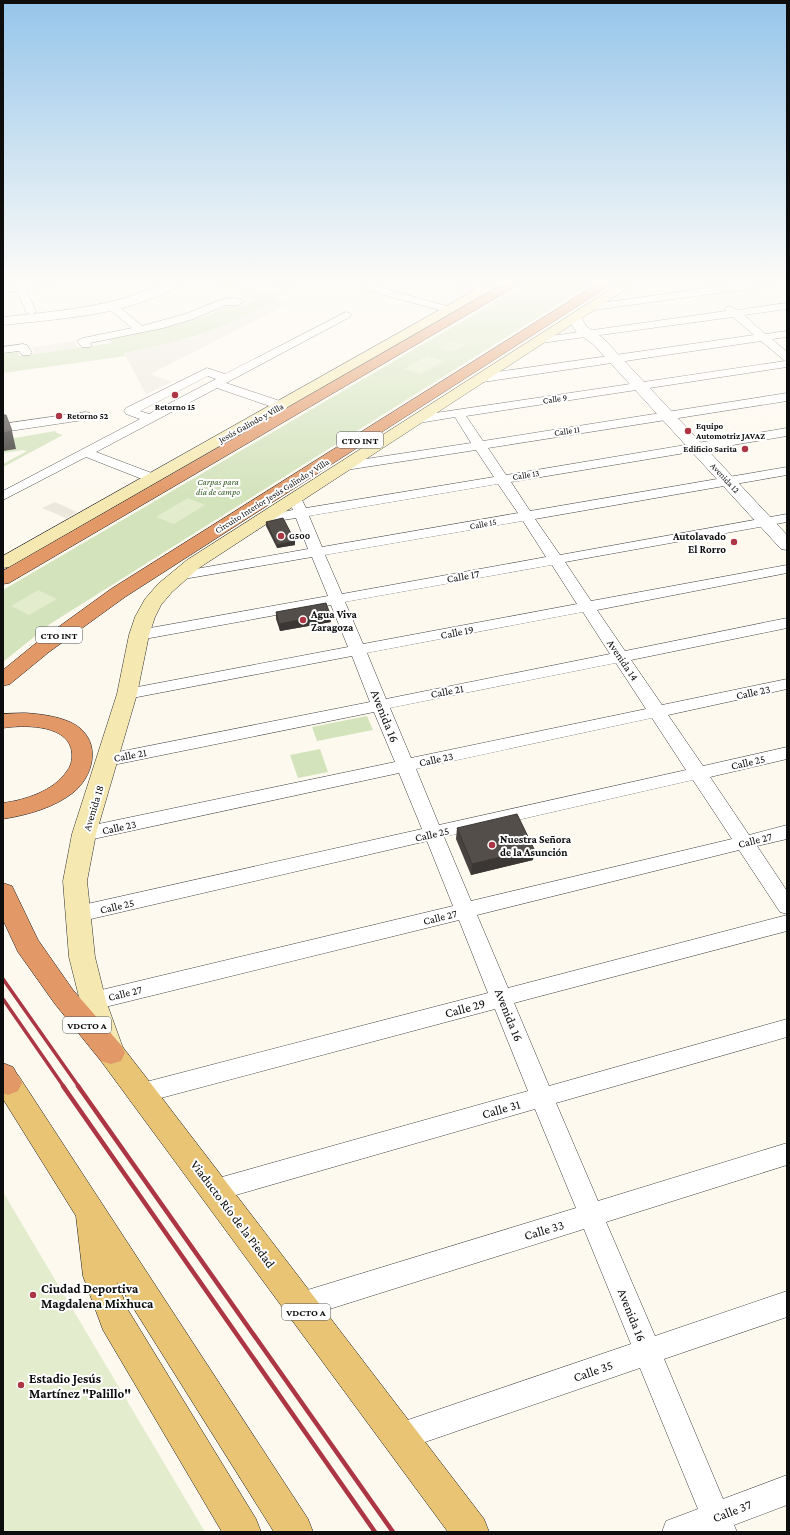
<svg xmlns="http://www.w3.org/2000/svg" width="790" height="1535" font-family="'Crimson Pro',serif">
	<rect width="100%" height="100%" fill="#fdf9ef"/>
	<path fill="#d3e3bc" d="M 192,282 L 213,282 L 280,295 L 274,299 L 277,299 C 231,329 177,343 124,353 L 126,356 L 3,373 L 3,354 L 18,352 L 19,356 L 112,343 L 110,339 C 153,331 195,323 234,303 L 244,306 L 257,299 L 247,297 L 253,292 Z
		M 529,282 L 594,282 L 50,624 L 3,662 L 3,590 Z
		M 55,431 L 57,433 L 63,435 L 3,467 L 3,464 L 27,451 L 23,450 L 3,453 L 3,440 Z
		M 367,716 L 373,730 L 317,741 L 312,727 Z
		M 320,749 L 328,772 L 298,778 L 290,755 Z"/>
	<path fill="#e3eccd" d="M 452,341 L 466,345 L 454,352 L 440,348 Z
		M 427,356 L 444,361 L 420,374 L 404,369 Z
		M 188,498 L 205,505 L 174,524 L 156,517 Z
		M 38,590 L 57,599 L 29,615 L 11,606 Z
		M 3,1192 L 205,1532 L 3,1532 Z"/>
	<path fill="#ece8de" d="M 277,299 L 292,302 L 150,374 L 172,382 L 146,394 L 124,353 L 197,336 L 242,318 Z
		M 75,341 L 78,348 L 35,354 L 32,347 Z
		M 55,502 L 57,503 L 77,512 L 66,518 L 42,508 Z"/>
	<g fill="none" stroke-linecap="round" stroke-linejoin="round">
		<defs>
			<path id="minor" d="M 31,282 L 58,282 L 53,285 L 26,289 L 36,312 L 31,315 L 26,312 L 17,291 L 3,293 L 3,287 Z
				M 264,282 L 288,282 L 291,285 L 286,288 Z
				M 454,282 L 471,282 L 490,288 L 491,290 L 486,293 Z
				M 750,282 L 781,282 L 776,285 L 594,310 L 589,307 L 594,304 Z
				M 372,283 L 380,283 L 381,285 L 379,287 L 454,308 L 455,310 L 450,313 L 366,290 L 365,288 Z
				M 233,298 L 242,300 L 243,302 L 238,305 L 226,305 L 193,319 L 163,328 L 90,343 L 92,345 L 90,347 L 82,347 L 77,341 L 83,338 L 132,328 L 108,308 L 107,306 L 108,304 L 116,304 L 142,326 L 185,314 L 220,300 Z
				M 787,303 L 787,309 L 744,315 L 765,334 L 787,331 L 787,337 L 772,339 L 787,352 L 787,367 L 466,416 L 483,441 L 787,393 L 787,401 L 488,448 L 506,475 L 787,428 L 787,436 L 511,482 L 530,511 L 787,467 L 787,475 L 535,519 L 560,555 L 787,514 L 787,522 L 565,562 L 591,601 L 787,565 L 787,573 L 597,610 L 625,651 L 787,618 L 787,628 L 631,660 L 662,705 L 787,679 L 787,689 L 668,715 L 703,766 L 787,747 L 787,759 L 710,777 L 749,835 L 787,825 L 787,839 L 757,846 L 787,891 L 787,914 L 780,912 L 739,850 L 477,915 L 508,988 L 787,915 L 787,931 L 514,1003 L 549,1086 L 787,1019 L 787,1037 L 556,1103 L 598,1201 L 787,1143 L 787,1165 L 606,1222 L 655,1336 L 787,1291 L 787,1317 L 664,1359 L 723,1499 L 787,1475 L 787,1505 L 734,1525 L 737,1532 L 662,1532 L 666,1521 L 698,1509 L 640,1368 L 399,1451 L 389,1447 L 385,1437 L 389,1427 L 399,1423 L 631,1344 L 584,1229 L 301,1318 L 292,1314 L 288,1305 L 292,1296 L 301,1292 L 576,1208 L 535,1109 L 215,1201 L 206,1198 L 203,1190 L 206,1182 L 215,1179 L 528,1091 L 495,1009 L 142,1103 L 134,1100 L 130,1093 L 134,1086 L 142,1083 L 488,993 L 459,920 L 93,1010 L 85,1007 L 82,1001 L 85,995 L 93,992 L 453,906 L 427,841 L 78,922 L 71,919 L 68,914 L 71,909 L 78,906 L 422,829 L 399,773 L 84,841 L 77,839 L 74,834 L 77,829 L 84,827 L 395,762 L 374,712 L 108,766 L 102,764 L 99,760 L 102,756 L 108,754 L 370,702 L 352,656 L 127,699 L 121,698 L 119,694 L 121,690 L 127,689 L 348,647 L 331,605 L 139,640 L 133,638 L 131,635 L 133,632 L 139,630 L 328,596 L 312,557 L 178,580 L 173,579 L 171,576 L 173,573 L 308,549 L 296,518 L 264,523 L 259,522 L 257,519 L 259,516 L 293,510 L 288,499 L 290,496 L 300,496 L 306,508 L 494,477 L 476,450 L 346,470 L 341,469 L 339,466 L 341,463 L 346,462 L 471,443 L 455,417 L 419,423 L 413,419 L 415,416 L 785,361 L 761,341 L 483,382 L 479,381 L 477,378 L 483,374 L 754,335 L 733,317 L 541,343 L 537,342 L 535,340 L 537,338 L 726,311 L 725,309 L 726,307 L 730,306 L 737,310 ZM 498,484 L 518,513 L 322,547 L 309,516 ZM 523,521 L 546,557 L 342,594 L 325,555 ZM 552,565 L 577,604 L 363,644 L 345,602 ZM 583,612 L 610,654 L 386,699 L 367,653 ZM 616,663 L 646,709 L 411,758 L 390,708 ZM 652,718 L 686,770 L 439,825 L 416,769 ZM 693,780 L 732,839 L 471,901 L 444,837 Z
				M 346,312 L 350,313 L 351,315 L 350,317 L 226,383 L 286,403 L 288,406 L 286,409 L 278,409 L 217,388 L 96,452 L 157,475 L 159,478 L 157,481 L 147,481 L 86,457 L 3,500 L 3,491 L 140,419 L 126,414 L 124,411 L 126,408 L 203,370 L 207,368 L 225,374 ZM 208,376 L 216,379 L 149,414 L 140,411 Z
				M 23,344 L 27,345 L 32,353 L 30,355 L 22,355 L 19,351 L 3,353 L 3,347 Z
				M 86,412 L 90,413 L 92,416 L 90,419 L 3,432 L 3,424 Z"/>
			<path id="tertiary" d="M 166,282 L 183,282 C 179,287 173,289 167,292 C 117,316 58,319 3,325 L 3,317 C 59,311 115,307 166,282 Z
				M 575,315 L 580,316 L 587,327 L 603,338 L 787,535 L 787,550 L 781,549 L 593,344 L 577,333 L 568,319 L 570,316 Z"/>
			<path id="secondary" d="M 489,282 L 505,282 L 9,567 L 3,568 L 3,556 Z
				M 622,282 L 637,282 L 199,568 L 172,592 L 161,605 L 155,617 L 149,635 L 137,694 L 96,834 L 87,881 L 95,957 L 106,1001 L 123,1048 L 119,1056 L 109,1059 L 99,1056 L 80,1001 L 69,957 L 63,881 L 72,834 L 117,694 L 129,635 L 135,617 L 145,599 L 158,584 L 187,560 Z"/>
			<path id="primary" d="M 111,1042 L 121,1045 L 152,1085 L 484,1519 L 489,1532 L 448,1532 L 101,1061 L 97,1053 L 101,1045 Z
				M 8,1071 L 18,1075 L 308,1519 L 313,1532 L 274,1532 L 117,1282 L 128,1310 L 256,1519 L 261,1532 L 222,1532 L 103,1330 L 83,1276 L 76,1216 L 3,1099 L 3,1073 Z"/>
			<path id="motorway" d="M 507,282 L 523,282 L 9,583 L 3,584 L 3,571 Z
				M 600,282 L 615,282 L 125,597 L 49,652 L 10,684 L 3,686 L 3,670 L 35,644 L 111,589 Z
				M 25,713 C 40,714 56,716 70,722 C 101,736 97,772 74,792 C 54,808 27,815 3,819 L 3,803 C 25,800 54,791 67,771 C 72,765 73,756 71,748 C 64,724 22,725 3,728 L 3,714 Z
				M 3,883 L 12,886 L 38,940 L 73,990 L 121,1045 L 125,1053 L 121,1061 L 111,1064 L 101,1061 L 55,1004 L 18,952 L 3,920 Z
				M 3,1063 L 13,1067 L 22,1083 L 18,1091 L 8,1095 L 3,1093 Z"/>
		</defs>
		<use href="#minor" stroke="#404040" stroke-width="1"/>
		<use href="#tertiary" stroke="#404040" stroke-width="1"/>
		<use href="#secondary" stroke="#2f2f2f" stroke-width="1"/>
		<use href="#primary" stroke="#1e1e1e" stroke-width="1"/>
		<use href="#motorway" stroke="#1e1e1e" stroke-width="1"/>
		<use href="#minor" fill="#fff" fill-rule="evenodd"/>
		<use href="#tertiary" fill="#fff" fill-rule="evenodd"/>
		<use href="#secondary" fill="#f5e9b1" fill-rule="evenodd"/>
		<use href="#primary" fill="#e8c474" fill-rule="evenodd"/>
		<use href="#motorway" fill="#e29867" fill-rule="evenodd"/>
		<path stroke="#ac3643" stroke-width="3.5" d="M 3,979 L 79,1087
			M 3,999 L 64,1087"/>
		<path stroke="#ac3643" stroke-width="4.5" d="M 63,1086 L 375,1532
			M 78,1086 L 393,1532"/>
	</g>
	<path fill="#484340" d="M 266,522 L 295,545 L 277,548 L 266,526 Z
		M 276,612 L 331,622 L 280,631 L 276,619 Z
		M 457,828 L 534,849 L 533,860 L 471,875 L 456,839 Z"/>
	<path fill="#3b3734" d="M 12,431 L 16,449 L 3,451 L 3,433 Z
		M 295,541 L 295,545 L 277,548 L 277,545 Z
		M 330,614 L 331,622 L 280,631 L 279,624 Z
		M 534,849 L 533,860 L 471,875 L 472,864 Z"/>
	<path fill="#544e4a" stroke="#3b3734" d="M 3,415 L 6,415 L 12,431 L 3,433 Z
		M 283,518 L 295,541 L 277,545 L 266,522 Z
		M 326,603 L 330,614 L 279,624 L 276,612 Z
		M 517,814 L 534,849 L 472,864 L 457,828 Z"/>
	<linearGradient id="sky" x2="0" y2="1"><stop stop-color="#95c5ea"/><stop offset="0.57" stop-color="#fefcf8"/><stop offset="1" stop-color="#fefcf8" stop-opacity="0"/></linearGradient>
	<rect width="790" height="497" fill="url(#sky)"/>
	<g fill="#ac3643" stroke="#fff" stroke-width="1.5">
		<circle cx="175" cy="395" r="4"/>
		<circle cx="59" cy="416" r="4"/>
		<circle cx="688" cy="431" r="4"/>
		<circle cx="745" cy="449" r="4"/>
		<circle cx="281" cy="536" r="4"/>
		<circle cx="734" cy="542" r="4"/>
		<circle cx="303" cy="620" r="4"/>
		<circle cx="492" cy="845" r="4"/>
		<circle cx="33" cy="1295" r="4"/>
		<circle cx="21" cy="1385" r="4"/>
	</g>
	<g text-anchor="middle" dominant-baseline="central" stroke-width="4" stroke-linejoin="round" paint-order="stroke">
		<g font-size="9" fill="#0d0d0d" stroke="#fff">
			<text transform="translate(555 399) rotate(-8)">Calle 9</text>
			<text transform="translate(251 423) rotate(-29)">Jesús Galindo y Villa</text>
			<text transform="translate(567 431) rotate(-9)">Calle 11</text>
			<text transform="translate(526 475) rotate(-9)">Calle 13</text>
			<text transform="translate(725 478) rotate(47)">Avenida 12</text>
			<text transform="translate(272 496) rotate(-32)">Circuito Interior Jesús Galindo y Villa</text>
			<text transform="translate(483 524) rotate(-10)">Calle 15</text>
		</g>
		<g font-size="9" font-weight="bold" fill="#0d0d0d" stroke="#fff" text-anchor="start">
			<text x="175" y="407" text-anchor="middle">Retorno 15</text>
			<text x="67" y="416">Retorno 52</text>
			<text x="696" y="426">Equipo<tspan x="696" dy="10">Automotriz JAVAZ</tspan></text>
			<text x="737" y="449" text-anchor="end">Edificio Sarita</text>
			<text x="289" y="536">G500</text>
		</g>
		<g font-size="9" font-style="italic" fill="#345c25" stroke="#fff">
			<text x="218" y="482">Carpas para<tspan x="218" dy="10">dia de campo</tspan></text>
		</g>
		<g fill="#fff" stroke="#565656" stroke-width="1">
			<rect x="337" y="432" width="46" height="16" rx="3"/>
			<rect x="36" y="627" width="46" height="16" rx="3"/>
			<rect x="63" y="1017" width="48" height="16" rx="3"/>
			<rect x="282" y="1304" width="48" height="16" rx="3"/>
		</g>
		<g font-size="10" font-weight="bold" fill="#0d0d0d">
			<text x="360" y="440">CTO INT</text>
			<text x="59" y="635">CTO INT</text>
			<text x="87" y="1025">VDCTO A</text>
			<text x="306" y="1312">VDCTO A</text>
		</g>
		<g font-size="11" font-weight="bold" fill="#0d0d0d" stroke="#fff" text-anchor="start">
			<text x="726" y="536" text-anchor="end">Autolavado<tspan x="726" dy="13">El Rorro</tspan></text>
			<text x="311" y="614">Agua Viva<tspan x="311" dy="13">Zaragoza</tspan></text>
			<text x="500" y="839">Nuestra Señora<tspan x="500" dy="13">de la Asunción</tspan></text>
		</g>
		<g font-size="11" fill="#0d0d0d" stroke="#fff">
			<text transform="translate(463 576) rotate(-10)">Calle 17</text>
			<text transform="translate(457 632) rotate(-11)">Calle 19</text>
			<text transform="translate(623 660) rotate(56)">Avenida 14</text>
			<text transform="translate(447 691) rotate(-11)">Calle 21</text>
			<text transform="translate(753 692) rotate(-12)">Calle 23</text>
			<text transform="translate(130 755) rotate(-11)">Calle 21</text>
			<text transform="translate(436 759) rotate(-12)">Calle 23</text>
			<text transform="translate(748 762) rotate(-13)">Calle 25</text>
			<text transform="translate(93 808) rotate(-73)">Avenida 18</text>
			<text transform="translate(119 827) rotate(-12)">Calle 23</text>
			<text transform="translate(432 834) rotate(-13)">Calle 25</text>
			<text transform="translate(755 840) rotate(-14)">Calle 27</text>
			<text transform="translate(117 906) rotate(-13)">Calle 25</text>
			<text transform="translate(440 917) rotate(-14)">Calle 27</text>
			<text transform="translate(125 993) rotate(-14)">Calle 27</text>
		</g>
		<g font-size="13" fill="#0d0d0d" stroke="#fff">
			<text transform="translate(385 716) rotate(68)">Avenida 16</text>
			<text transform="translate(465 1008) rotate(-15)">Calle 29</text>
			<text transform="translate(509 1015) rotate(68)">Avenida 16</text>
			<text transform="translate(501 1109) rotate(-16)">Calle 31</text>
			<text transform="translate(233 1214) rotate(53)">Viaducto Río de la Piedad</text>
			<text transform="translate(544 1230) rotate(-17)">Calle 33</text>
			<text transform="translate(632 1315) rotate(68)">Avenida 16</text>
			<text transform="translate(593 1371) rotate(-19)">Calle 35</text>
			<text transform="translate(732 1511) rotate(-21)">Calle 37</text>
		</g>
		<g font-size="13" font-weight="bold" fill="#0d0d0d" stroke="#fff" text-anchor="start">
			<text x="41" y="1288">Ciudad Deportiva<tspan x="41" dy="15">Magdalena Mixhuca</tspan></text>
			<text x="29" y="1378">Estadio Jesús<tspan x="29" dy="15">Martínez "Palillo"</tspan></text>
		</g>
	</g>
	<rect width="790" height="1535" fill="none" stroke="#0d0d0d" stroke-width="8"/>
</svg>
